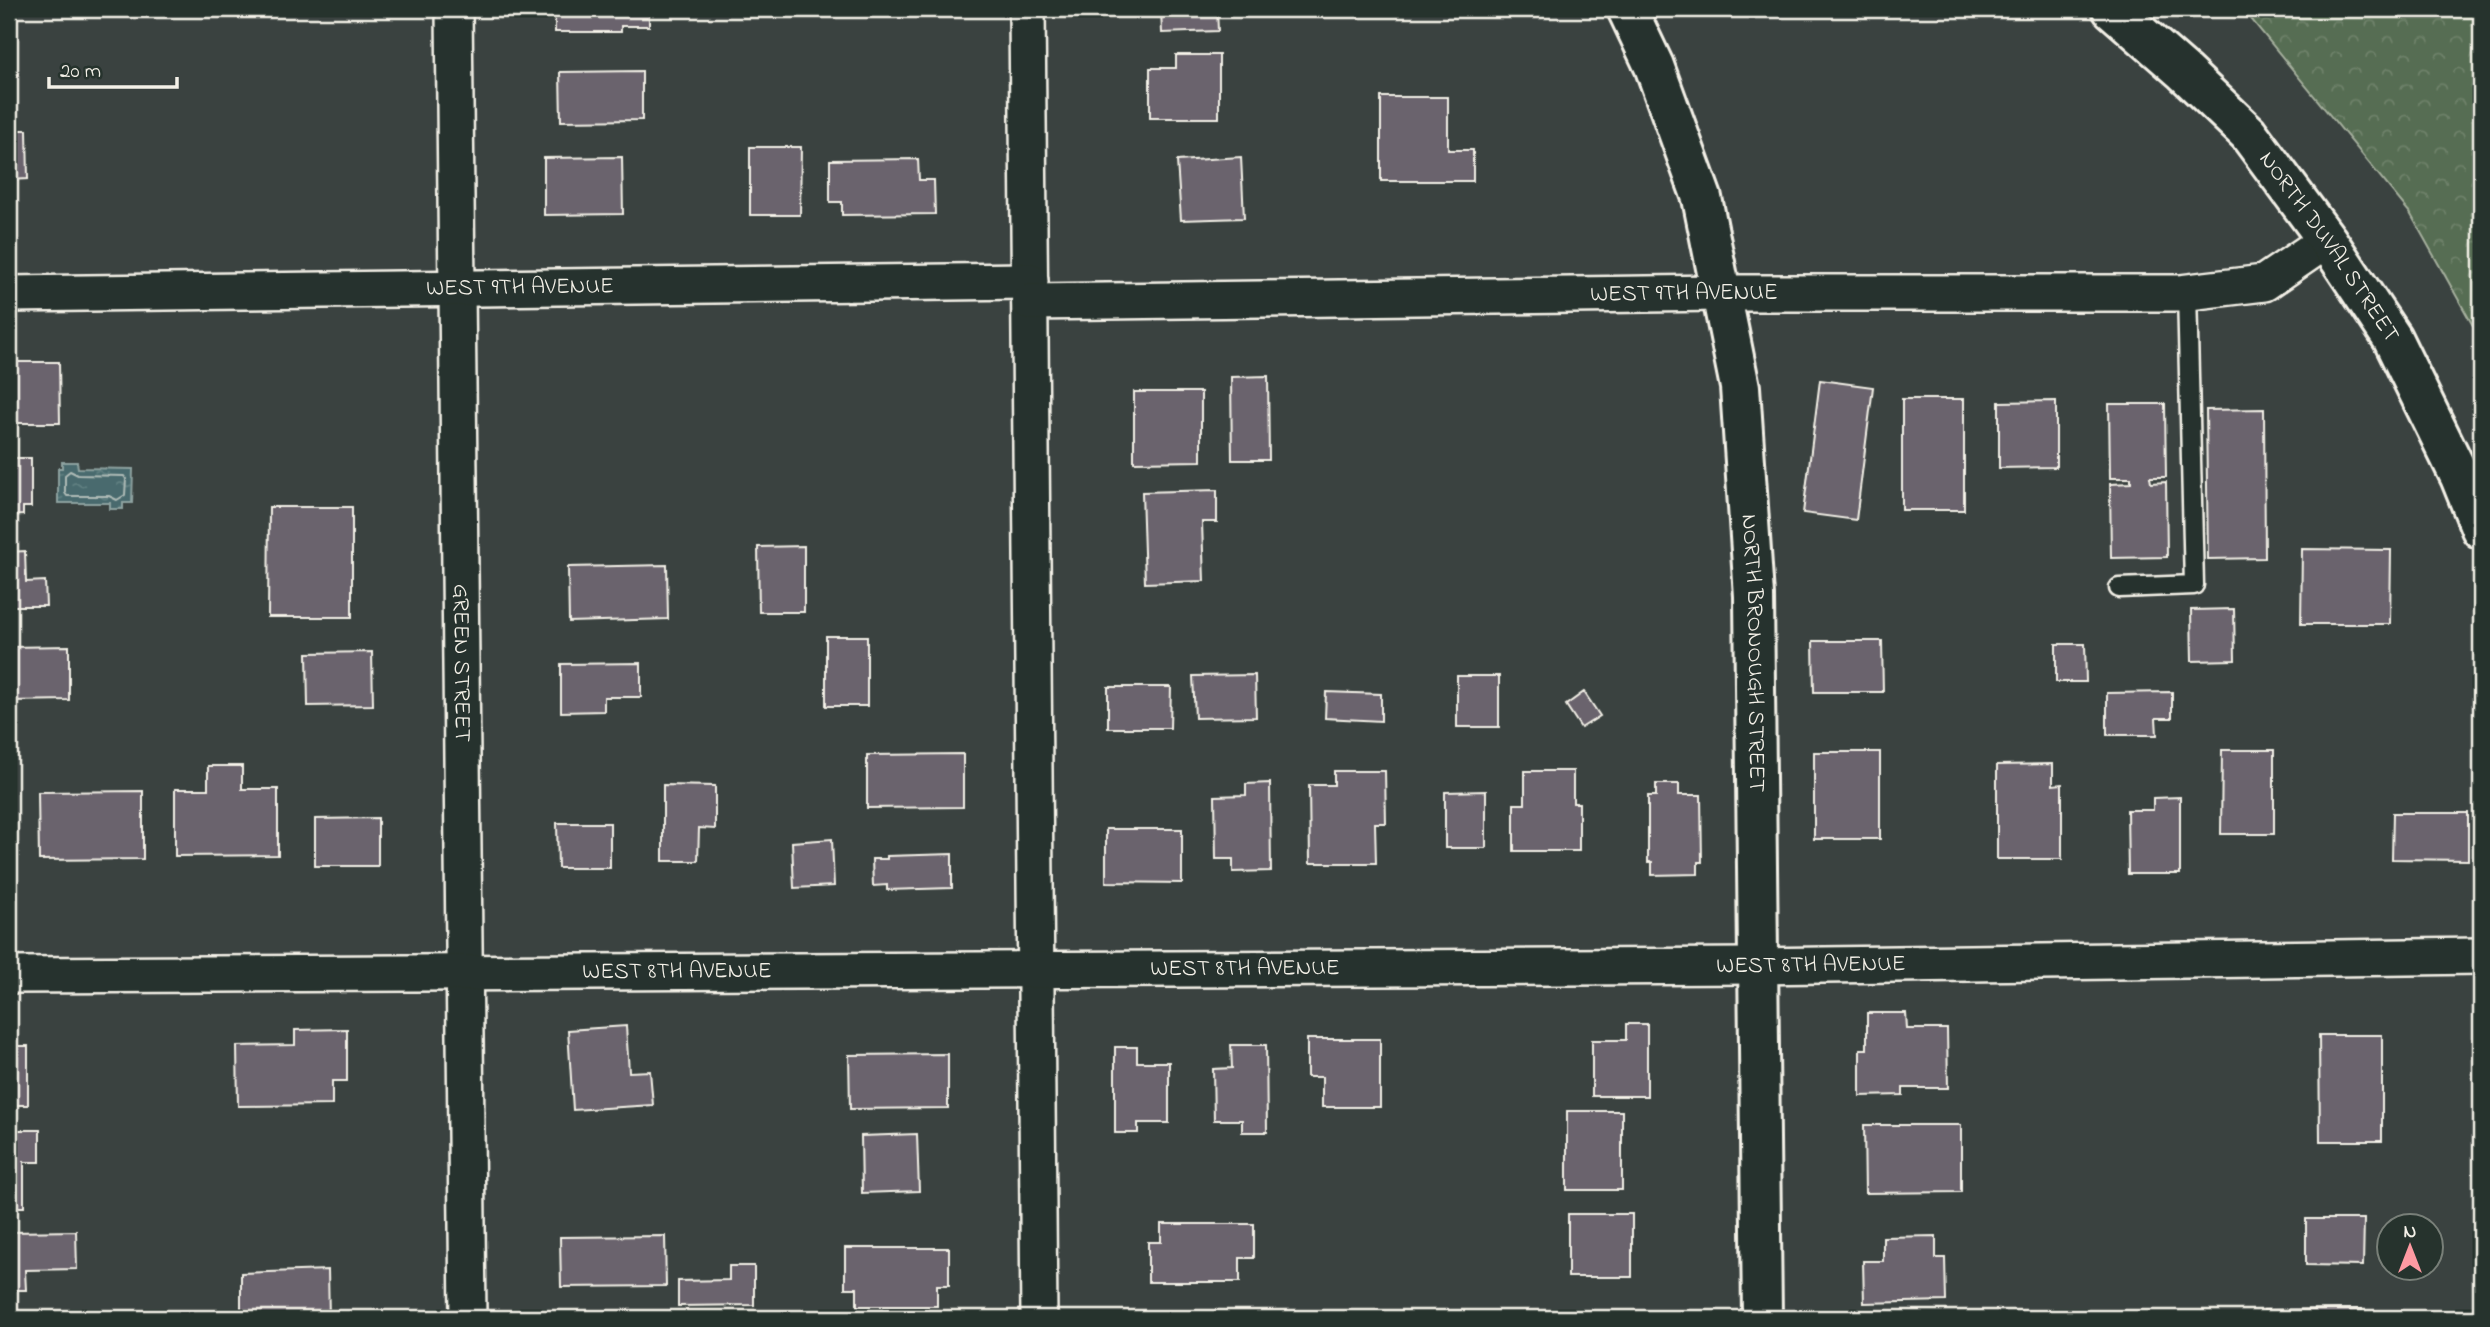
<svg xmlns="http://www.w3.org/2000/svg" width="2490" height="1327" font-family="'Indie Flower',sans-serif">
	<defs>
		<pattern id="forest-crowns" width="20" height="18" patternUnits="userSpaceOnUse" patternTransform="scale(1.75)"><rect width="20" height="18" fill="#566d52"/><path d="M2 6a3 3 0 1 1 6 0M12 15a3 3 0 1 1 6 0" fill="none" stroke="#6f826b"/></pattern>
		<pattern id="water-ripples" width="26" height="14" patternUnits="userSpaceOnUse" patternTransform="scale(1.75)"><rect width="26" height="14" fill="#486b6e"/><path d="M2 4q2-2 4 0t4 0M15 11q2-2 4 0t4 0" fill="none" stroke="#638183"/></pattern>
	</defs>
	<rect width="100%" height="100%" fill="#3a4240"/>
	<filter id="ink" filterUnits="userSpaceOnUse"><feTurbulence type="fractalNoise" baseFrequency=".0143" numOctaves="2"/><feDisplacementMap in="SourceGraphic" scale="14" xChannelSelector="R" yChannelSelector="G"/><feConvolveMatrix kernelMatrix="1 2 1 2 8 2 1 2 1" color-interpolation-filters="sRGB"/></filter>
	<g filter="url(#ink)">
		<path fill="url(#forest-crowns)" stroke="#a5af9d" stroke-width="2" d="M 2243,9 L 2481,9 L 2481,340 L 2410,213 Z"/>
		<path fill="url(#water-ripples)" stroke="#8da19f" stroke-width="2" d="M 62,462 L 77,462 L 78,468 L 133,469 L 132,503 L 123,503 L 123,509 L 110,509 L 110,503 L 58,503 L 58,468 L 62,468 Z"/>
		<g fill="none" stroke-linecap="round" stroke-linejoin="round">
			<path stroke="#afbbb7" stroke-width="2" d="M 70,471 L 78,475 L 124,476 L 126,479 L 125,495 L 117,500 L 109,496 L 67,496 L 65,493 L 65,475 Z"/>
		</g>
		<path fill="#6a646d" stroke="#f4f1e8" stroke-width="2" d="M 555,9 L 649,9 L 649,26 L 621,26 L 621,32 L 555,32 Z
			M 1161,9 L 1217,9 L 1218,31 L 1162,33 Z
			M 1176,55 L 1219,55 L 1219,118 L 1150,118 L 1150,68 L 1176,68 Z
			M 642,71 L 642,120 L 561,121 L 560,72 Z
			M 1381,97 L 1448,97 L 1448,150 L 1473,150 L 1473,181 L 1381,181 Z
			M 9,130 L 27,130 L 28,179 L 9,180 Z
			M 750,147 L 801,147 L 800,215 L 750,215 Z
			M 622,157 L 623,214 L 544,215 L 544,158 Z
			M 1241,157 L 1244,218 L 1181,220 L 1177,161 Z
			M 918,159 L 919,180 L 934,180 L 935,214 L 842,215 L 842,202 L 830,202 L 830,160 Z
			M 9,362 L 59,362 L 60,423 L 9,423 Z
			M 1268,376 L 1269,460 L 1232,460 L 1231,377 Z
			M 1820,380 L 1873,387 L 1856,520 L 1803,513 Z
			M 1134,392 L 1201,392 L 1201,461 L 1134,462 Z
			M 1902,399 L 1964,399 L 1964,510 L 1902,510 Z
			M 2056,401 L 2056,467 L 1999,468 L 1999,402 Z
			M 2109,404 L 2165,404 L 2166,477 L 2150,477 L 2151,483 L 2166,482 L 2167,557 L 2111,558 L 2110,484 L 2131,483 L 2131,478 L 2110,478 Z
			M 2264,409 L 2265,558 L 2208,559 L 2206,410 Z
			M 9,458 L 31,458 L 31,507 L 23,507 L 23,515 L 9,516 Z
			M 1217,490 L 1217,522 L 1202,522 L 1204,581 L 1145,583 L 1142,492 Z
			M 269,507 L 352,507 L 352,617 L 268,617 Z
			M 804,546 L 804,612 L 759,612 L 758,547 Z
			M 2302,549 L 2391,550 L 2390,624 L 2301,624 Z
			M 25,551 L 26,582 L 45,581 L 46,606 L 9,606 L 9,552 Z
			M 667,565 L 668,619 L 569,622 L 568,567 Z
			M 2234,609 L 2235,660 L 2192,661 L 2191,610 Z
			M 826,636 L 867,636 L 867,706 L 826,706 Z
			M 1813,641 L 1882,641 L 1883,692 L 1814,692 Z
			M 2056,644 L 2085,644 L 2086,682 L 2056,682 Z
			M 69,646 L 69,700 L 9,701 L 9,647 Z
			M 372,652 L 373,705 L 308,706 L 307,653 Z
			M 641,663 L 641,697 L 604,697 L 604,711 L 561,712 L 561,664 Z
			M 1255,675 L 1256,717 L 1195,718 L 1193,676 Z
			M 1457,676 L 1499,676 L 1499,727 L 1457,727 Z
			M 1108,687 L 1171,687 L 1170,728 L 1108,728 Z
			M 1326,692 L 1381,694 L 1381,721 L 1325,718 Z
			M 1584,692 L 1600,716 L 1581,728 L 1566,705 Z
			M 2172,692 L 2172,718 L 2156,718 L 2157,735 L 2107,735 L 2107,693 Z
			M 2222,750 L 2274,750 L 2274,834 L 2221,834 Z
			M 1814,752 L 1880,752 L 1880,839 L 1814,839 Z
			M 963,754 L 963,807 L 867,808 L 867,755 Z
			M 2053,764 L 2053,785 L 2062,784 L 2062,859 L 1997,859 L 1997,765 Z
			M 208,766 L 242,766 L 242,789 L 278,789 L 278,855 L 175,856 L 175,789 L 208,789 Z
			M 9,768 L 10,860 L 9,860 Z
			M 1334,771 L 1385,771 L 1386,823 L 1375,823 L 1376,863 L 1310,863 L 1309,785 L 1334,785 Z
			M 1525,771 L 1573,771 L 1573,803 L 1579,803 L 1579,851 L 1514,851 L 1514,804 L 1525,804 Z
			M 1270,783 L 1271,871 L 1233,872 L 1233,859 L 1216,859 L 1215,796 L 1246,795 L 1246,784 Z
			M 1656,784 L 1679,784 L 1679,795 L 1701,795 L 1702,862 L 1698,862 L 1698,874 L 1652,875 L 1652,862 L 1648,862 L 1648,796 L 1656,796 Z
			M 663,785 L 715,786 L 715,829 L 699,828 L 698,861 L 663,861 Z
			M 143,791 L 143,859 L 39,860 L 38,792 Z
			M 1486,791 L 1486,848 L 1445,848 L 1445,792 Z
			M 2180,797 L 2180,874 L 2128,874 L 2127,810 L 2153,810 L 2153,798 Z
			M 2393,813 L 2468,813 L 2468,860 L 2392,859 Z
			M 378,818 L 378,866 L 315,866 L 315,819 Z
			M 557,823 L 610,823 L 610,868 L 558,868 Z
			M 1106,829 L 1182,829 L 1182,883 L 1106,882 Z
			M 832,839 L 834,886 L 794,888 L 792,842 Z
			M 952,854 L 952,888 L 887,890 L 887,885 L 873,886 L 872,859 L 887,859 L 887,856 Z
			M 1867,1013 L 1906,1013 L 1907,1029 L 1947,1029 L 1948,1088 L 1903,1088 L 1903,1095 L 1860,1096 L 1860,1049 L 1867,1049 Z
			M 1626,1024 L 1647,1024 L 1647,1096 L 1592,1096 L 1592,1040 L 1626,1040 Z
			M 626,1026 L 629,1072 L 650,1071 L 653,1105 L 573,1110 L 568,1030 Z
			M 347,1029 L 347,1081 L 332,1081 L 332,1105 L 238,1106 L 237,1046 L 295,1045 L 295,1030 Z
			M 2319,1035 L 2382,1035 L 2382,1141 L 2320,1141 Z
			M 1307,1039 L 1380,1039 L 1380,1107 L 1322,1107 L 1322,1077 L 1307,1077 Z
			M 1231,1045 L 1266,1045 L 1267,1132 L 1242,1132 L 1242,1120 L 1214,1120 L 1213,1069 L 1232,1068 Z
			M 9,1046 L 28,1046 L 28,1105 L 9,1105 Z
			M 1115,1047 L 1137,1047 L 1137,1062 L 1169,1062 L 1169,1123 L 1138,1123 L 1138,1133 L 1115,1133 Z
			M 948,1054 L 948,1108 L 850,1109 L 849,1055 Z
			M 1567,1111 L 1622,1111 L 1622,1190 L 1567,1190 Z
			M 1864,1125 L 1961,1125 L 1961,1192 L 1865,1193 Z
			M 9,1130 L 40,1130 L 40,1162 L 24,1162 L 24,1207 L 9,1207 Z
			M 917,1134 L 919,1191 L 862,1193 L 861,1136 Z
			M 1568,1214 L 1632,1214 L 1632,1277 L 1568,1277 Z
			M 2306,1219 L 2364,1219 L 2363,1266 L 2306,1265 Z
			M 1161,1224 L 1254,1224 L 1254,1258 L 1240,1258 L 1240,1282 L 1148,1282 L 1148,1242 L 1161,1242 Z
			M 76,1231 L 77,1269 L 25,1270 L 26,1290 L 9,1290 L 9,1232 Z
			M 665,1236 L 666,1286 L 561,1287 L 560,1237 Z
			M 1936,1236 L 1936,1258 L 1945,1258 L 1946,1301 L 1864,1303 L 1863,1261 L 1883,1261 L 1883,1237 Z
			M 845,1248 L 949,1248 L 949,1285 L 937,1285 L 937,1306 L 857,1306 L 857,1288 L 845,1288 Z
			M 729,1266 L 754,1266 L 754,1305 L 678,1306 L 678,1281 L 729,1280 Z
			M 328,1270 L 329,1318 L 241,1318 L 241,1273 Z
			M 2362,1309 L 2362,1318 L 2264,1318 L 2264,1310 Z"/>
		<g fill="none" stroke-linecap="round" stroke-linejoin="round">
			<defs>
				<path id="lane" d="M 2119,588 L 2194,585 L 2187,291"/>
				<g id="street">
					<path id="s1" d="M 454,9 L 468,1318"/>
					<path d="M 1027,9 L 1039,1318"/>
					<path id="s2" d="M 9,294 L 1030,281"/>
					<path id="s3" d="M 1030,302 L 1721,293 L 2180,293 L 2264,283 L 2327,240"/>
					<path id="s4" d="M 9,975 L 1758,966 L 2481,956"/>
				</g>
				<g id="secondary">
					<path id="s5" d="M 1627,9 L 1654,66 L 1702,198 L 1740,387 L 1754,596 L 1762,1318"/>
					<path id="s6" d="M 2112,9 L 2184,72 L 2248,133 L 2327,240 L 2392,338 L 2460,477 L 2481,529"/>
				</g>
			</defs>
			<use href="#lane" stroke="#f4f1e8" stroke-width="23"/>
			<use href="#street" stroke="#f4f1e8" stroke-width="40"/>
			<use href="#secondary" stroke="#f4f1e8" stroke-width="44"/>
			<use href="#lane" stroke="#26332d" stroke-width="18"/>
			<use href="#street" stroke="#26332d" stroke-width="35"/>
			<use href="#secondary" stroke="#26332d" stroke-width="38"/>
		</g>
	</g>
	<g text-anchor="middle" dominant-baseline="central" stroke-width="5" stroke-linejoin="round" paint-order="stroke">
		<g font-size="23" fill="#f4f1e8" stroke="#26332d">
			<text stroke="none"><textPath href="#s6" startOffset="324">NORTH DUVAL STREET</textPath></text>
			<text stroke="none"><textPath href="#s2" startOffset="511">WEST 9TH AVENUE</textPath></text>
			<text stroke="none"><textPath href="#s3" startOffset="654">WEST 9TH AVENUE</textPath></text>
			<text stroke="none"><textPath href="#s5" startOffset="663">NORTH BRONOUGH STREET</textPath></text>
			<text stroke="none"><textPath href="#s1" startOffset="654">GREEN STREET</textPath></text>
			<text stroke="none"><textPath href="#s4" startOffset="1802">WEST 8TH AVENUE</textPath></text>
			<text stroke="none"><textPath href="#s4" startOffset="1236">WEST 8TH AVENUE</textPath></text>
			<text stroke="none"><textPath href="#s4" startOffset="668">WEST 8TH AVENUE</textPath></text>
		</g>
	</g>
	<rect width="2490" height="1327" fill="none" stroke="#26332d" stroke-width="35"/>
	<rect x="18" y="18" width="2455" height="1292" fill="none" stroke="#f4f1e8" stroke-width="2.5" filter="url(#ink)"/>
	<g transform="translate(2410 1247)"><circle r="33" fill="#26332d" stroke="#787f78" stroke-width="2"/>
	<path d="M0-5L12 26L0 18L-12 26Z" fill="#ff9aa2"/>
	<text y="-10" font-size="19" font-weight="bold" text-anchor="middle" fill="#f4f1e8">N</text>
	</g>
	<path d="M49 77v10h128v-10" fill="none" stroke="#f4f1e8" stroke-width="3.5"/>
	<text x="60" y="77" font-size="21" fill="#f4f1e8" stroke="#26332d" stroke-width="5" paint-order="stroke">20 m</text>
</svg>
